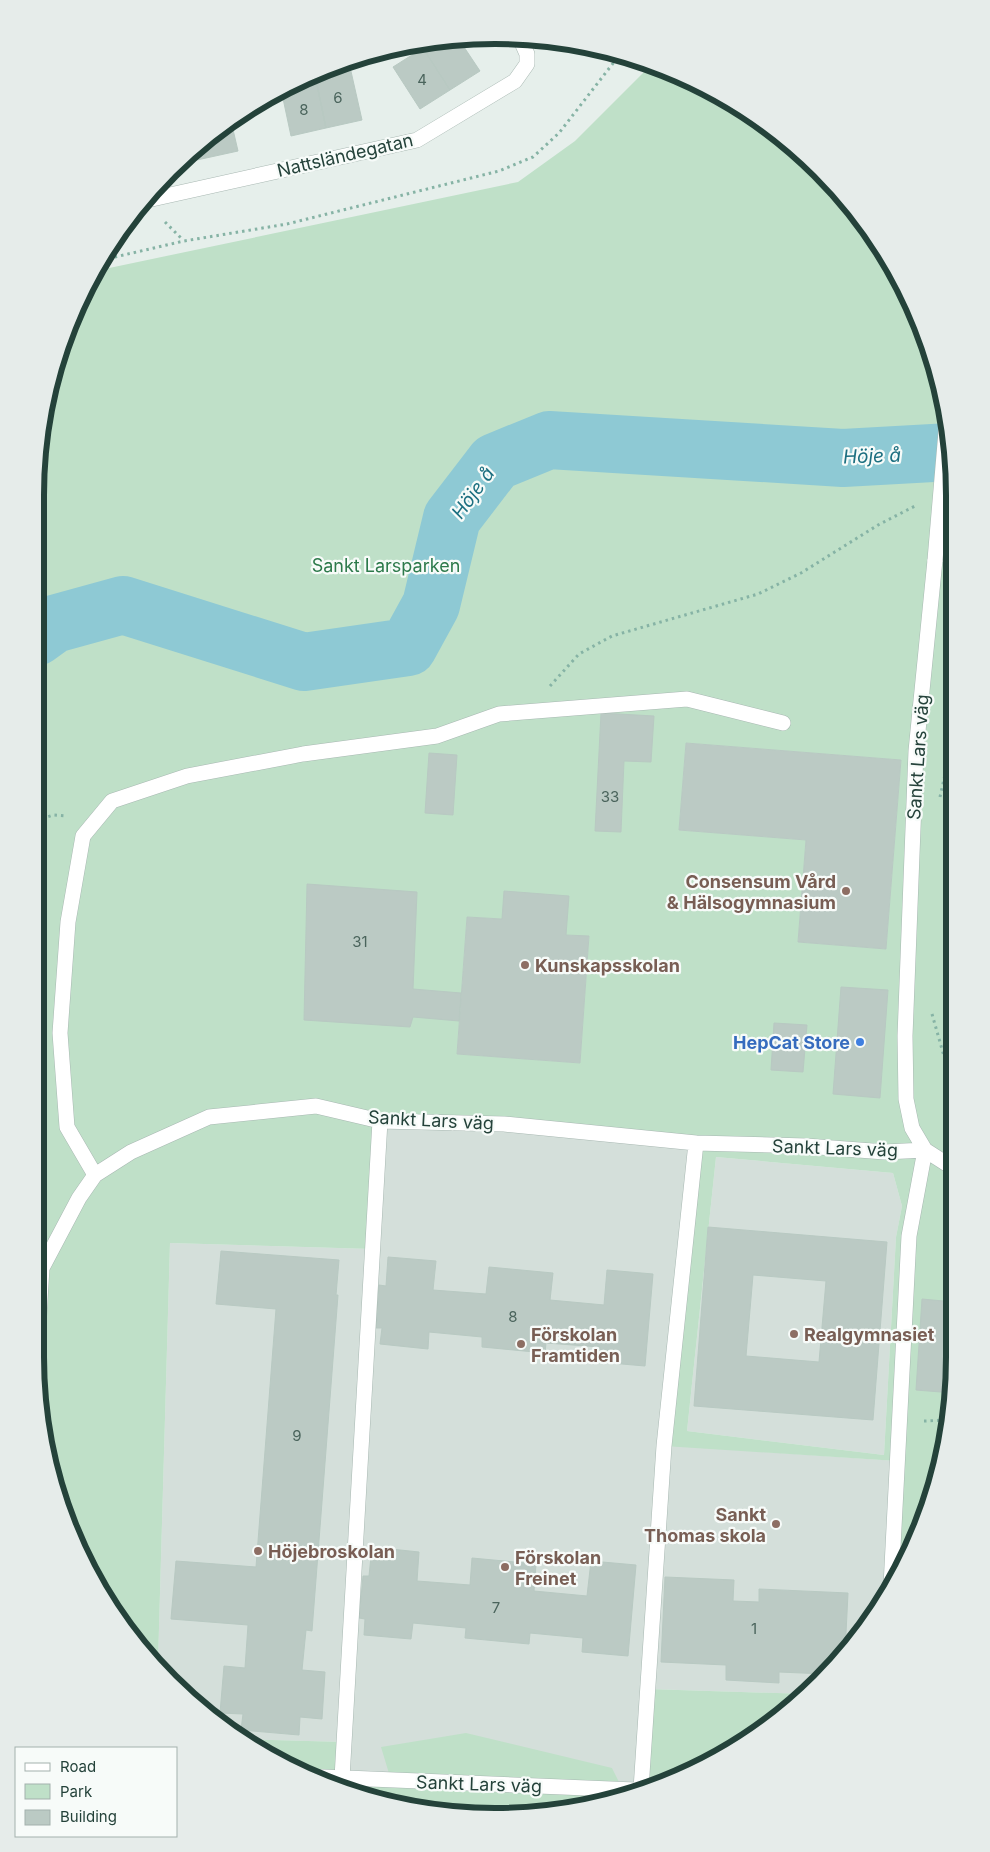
<svg xmlns="http://www.w3.org/2000/svg" width="990" height="1852" font-family="Inter,sans-serif">
	<rect width="100%" height="100%" fill="#e6efeb"/>
	<path fill="#d4dfda" d="M 380,1121 L 696,1143 L 664,1445 L 897,1461 L 891,1586 L 860,1637 L 807,1694 L 648,1689 L 641,1789 L 342,1778 L 344,1742 L 239,1739 L 158,1663 L 170,1243 L 372,1249 Z
		M 716,1157 L 893,1173 L 902,1206 L 896,1237 L 884,1455 L 687,1431 Z"/>
	<path fill="#bfe0c8" fill-rule="evenodd" d="M 656,66 L 699,83 L 798,149 L 860,215 L 920,319 L 951,435 L 954,1387 L 939,1476 L 907,1561 L 891,1586 L 897,1461 L 664,1446 L 696,1143 L 380,1121 L 372,1249 L 170,1243 L 158,1663 L 130,1637 L 60,1505 L 35,1357 L 36,465 L 51,376 L 83,291 L 95,271 L 518,182 L 575,141 L 648,68 ZM 686,743 L 901,760 L 886,949 L 798,942 L 806,840 L 679,830 ZM 467,917 L 502,919 L 566,935 L 589,937 L 580,1063 L 457,1054 ZM 716,1157 L 893,1173 L 902,1206 L 896,1237 L 884,1455 L 687,1431 Z
		M 647,1689 L 807,1694 L 799,1703 L 671,1782 L 641,1789 Z
		M 466,1733 L 612,1768 L 623,1790 L 635,1790 L 525,1816 L 376,1801 L 239,1739 L 344,1742 L 342,1778 L 391,1780 L 381,1747 Z"/>
	<g fill="none" stroke-linecap="round" stroke-linejoin="round">
		<path stroke="#8ec9d4" stroke-width="58" d="M 36,637 L 54,624 L 123,605 L 304,662 L 408,647 L 431,605 L 452,518 L 495,462 L 549,440 L 843,458 L 951,452"/>
	</g>
	<path fill="#bbcac4" stroke="#b8c9c2" fill-rule="evenodd" d="M 458,38 L 480,71 L 450,90 L 423,48 L 437,39 Z
		M 423,48 L 450,90 L 420,109 L 393,67 Z
		M 350,67 L 362,120 L 326,128 L 315,75 Z
		M 315,75 L 326,128 L 291,136 L 281,89 Z
		M 231,121 L 238,151 L 206,158 L 202,142 Z
		M 202,142 L 206,158 L 178,164 L 192,149 Z
		M 601,713 L 654,716 L 651,762 L 624,761 L 621,832 L 595,831 Z
		M 686,743 L 901,760 L 886,949 L 798,942 L 806,840 L 679,830 Z
		M 429,753 L 457,755 L 453,815 L 425,813 Z
		M 307,884 L 417,892 L 413,989 L 461,993 L 459,1021 L 413,1017 L 410,1027 L 304,1020 Z
		M 504,891 L 569,896 L 566,935 L 589,936 L 580,1063 L 457,1054 L 467,917 L 502,919 Z
		M 841,987 L 888,990 L 880,1098 L 833,1094 Z
		M 774,1023 L 807,1025 L 803,1072 L 771,1070 Z
		M 708,1227 L 887,1242 L 873,1420 L 694,1406 ZM 753,1275 L 826,1281 L 819,1362 L 746,1356 Z
		M 221,1251 L 339,1260 L 336,1295 L 338,1295 L 312,1631 L 306,1630 L 302,1670 L 325,1672 L 322,1719 L 300,1717 L 299,1735 L 241,1730 L 243,1714 L 220,1713 L 224,1666 L 245,1668 L 248,1625 L 171,1619 L 176,1561 L 256,1567 L 276,1309 L 216,1304 Z
		M 388,1257 L 436,1261 L 433,1290 L 486,1294 L 489,1267 L 553,1273 L 550,1300 L 604,1305 L 607,1270 L 653,1274 L 645,1366 L 599,1362 L 600,1347 L 546,1343 L 545,1353 L 482,1347 L 482,1337 L 429,1332 L 428,1349 L 380,1344 L 382,1328 L 376,1328 L 379,1285 L 386,1286 Z
		M 922,1299 L 954,1302 L 953,1393 L 916,1390 Z
		M 372,1547 L 419,1552 L 417,1581 L 470,1585 L 472,1558 L 536,1564 L 534,1591 L 587,1596 L 591,1561 L 636,1565 L 628,1656 L 582,1652 L 583,1638 L 530,1633 L 529,1644 L 465,1638 L 466,1628 L 413,1623 L 411,1639 L 364,1635 L 365,1619 L 359,1618 L 363,1576 L 369,1576 Z
		M 665,1577 L 734,1580 L 733,1601 L 759,1602 L 759,1589 L 848,1593 L 845,1653 L 825,1674 L 779,1672 L 779,1683 L 726,1680 L 726,1665 L 661,1662 Z"/>
	<g fill="none" stroke-linecap="round" stroke-linejoin="round">
		<defs>
			<path id="minor" d="M 143,201 L 417,140 L 515,81 L 527,64 L 527,54 L 519,36
				M 935,560 L 916,751 L 905,1036 L 906,1099 L 912,1128 L 925,1150 L 953,1168
				M 95,1175 L 67,1127 L 60,1033 L 68,922 L 83,836 L 112,801 L 187,776 L 303,754 L 437,736 L 499,714 L 687,699 L 783,723
				M 36,1364 L 42,1268 L 79,1198 L 95,1175 L 131,1152 L 209,1117 L 316,1106 L 380,1121 L 504,1124 L 696,1143 L 806,1146 L 885,1152 L 925,1150 L 909,1236 L 891,1586
				M 322,1777 L 635,1790
				M 342,1778 L 380,1121
				M 641,1789 L 664,1446 L 696,1143"/>
		</defs>
		<use href="#minor" stroke="#a8b8b2" stroke-width="16"/>
		<path stroke="#86b3a5" stroke-width="3" stroke-dasharray="2.5 4" stroke-linecap="butt" d="M 165,222 L 183,240
			M 102,260 L 184,241 L 287,224 L 499,171 L 533,157 L 559,133 L 621,53
			M 550,686 L 579,654 L 612,636 L 758,594 L 801,573 L 878,525 L 915,506
			M 940,797 L 948,761 L 952,710
			M 36,821 L 53,815 L 67,816
			M 932,1014 L 953,1088
			M 924,1421 L 948,1420"/>
		<use href="#minor" stroke="#fff" stroke-width="15"/>
		<defs>
			<path id="minor-bridge" d="M 935,560 L 947,420"/>
		</defs>
		<use href="#minor-bridge" stroke="#a8b8b2" stroke-width="16" stroke-linecap="butt"/>
		<use href="#minor-bridge" stroke="#fff" stroke-width="15"/>
	</g>
	<g fill="#8d6e63" stroke="#f7fbf9" stroke-width="2">
		<circle cx="846" cy="891" r="5"/>
		<circle cx="525" cy="965" r="5"/>
		<circle cx="794" cy="1334" r="5"/>
		<circle cx="521" cy="1344" r="5"/>
		<circle cx="776" cy="1524" r="5"/>
		<circle cx="258" cy="1551" r="5"/>
		<circle cx="505" cy="1567" r="5"/>
	</g>
	<circle fill="#3f7fe0" stroke="#f7fbf9" stroke-width="2" cx="860" cy="1042" r="5"/>
	<g text-anchor="middle" dominant-baseline="central" stroke-width="4.5" stroke-linejoin="round" paint-order="stroke">
		<g font-size="15" fill="#4a645c">
			<text x="422" y="79">4</text>
			<text x="338" y="97">6</text>
			<text x="304" y="109">8</text>
			<text x="610" y="796">33</text>
			<text x="360" y="941">31</text>
			<text x="513" y="1316">8</text>
			<text x="297" y="1435">9</text>
			<text x="496" y="1607">7</text>
			<text x="754" y="1628">1</text>
		</g>
		<g font-size="18" fill="#24423a" stroke="#f7fbf9">
			<text transform="translate(345 155) rotate(-13)">Nattsländegatan</text>
			<text transform="translate(918 757) rotate(-86)">Sankt Lars väg</text>
			<text transform="translate(431 1120) rotate(3)">Sankt Lars väg</text>
			<text transform="translate(835 1148) rotate(2)">Sankt Lars väg</text>
			<text transform="translate(479 1784) rotate(2)">Sankt Lars väg</text>
		</g>
		<g font-size="18" fill="#2d7a4b" stroke="#f7fbf9">
			<text x="386" y="565">Sankt Larsparken</text>
		</g>
		<g font-size="18" font-weight="bold" fill="#785e54" stroke="#f7fbf9" text-anchor="start">
			<text x="836" y="881" text-anchor="end">Consensum Vård<tspan x="836" dy="21">&amp; Hälsogymnasium</tspan></text>
			<text x="535" y="965">Kunskapsskolan</text>
			<text x="531" y="1334">Förskolan<tspan x="531" dy="21">Framtiden</tspan></text>
			<text x="804" y="1334">Realgymnasiet</text>
			<text x="766" y="1514" text-anchor="end">Sankt<tspan x="766" dy="21">Thomas skola</tspan></text>
			<text x="268" y="1551">Höjebroskolan</text>
			<text x="515" y="1557">Förskolan<tspan x="515" dy="21">Freinet</tspan></text>
		</g>
		<g font-size="18" font-weight="bold" fill="#366cbe" stroke="#f7fbf9" text-anchor="end">
			<text x="850" y="1042">HepCat Store</text>
		</g>
		<g font-size="19" font-style="italic" fill="#1c6f80" stroke="#f7fbf9">
			<text transform="translate(872 456) rotate(-2)">Höje å</text>
			<text transform="translate(473 493) rotate(-54)">Höje å</text>
		</g>
	</g>
	<path d="M0 0H990V1852H0ZM495 44H495A451 451 0 0 1 946 495V1357A451 451 0 0 1 495 1808H495A451 451 0 0 1 44 1357V495A451 451 0 0 1 495 44Z" fill="#e6ecea" fill-rule="evenodd"/>
	<path fill="none" stroke="#24423a" stroke-width="6" d="M495 44H495A451 451 0 0 1 946 495V1357A451 451 0 0 1 495 1808H495A451 451 0 0 1 44 1357V495A451 451 0 0 1 495 44Z"/>
	<rect x="15" y="1747" width="162" height="90" fill="#f7fbf9" stroke="#a3b1ad"/>
	<rect x="25" y="1763" width="25" height="8" fill="#ffffff" stroke="#a3b1ad"/>
	<text x="60" y="1772" font-size="15" fill="#24423a">Road</text>
	<rect x="25" y="1784" width="25" height="15" fill="#bfe0c8" stroke="#a3b1ad"/>
	<text x="60" y="1797" font-size="15" fill="#24423a">Park</text>
	<rect x="25" y="1810" width="25" height="15" fill="#bbcac4" stroke="#a3b1ad"/>
	<text x="60" y="1822" font-size="15" fill="#24423a">Building</text>
</svg>
